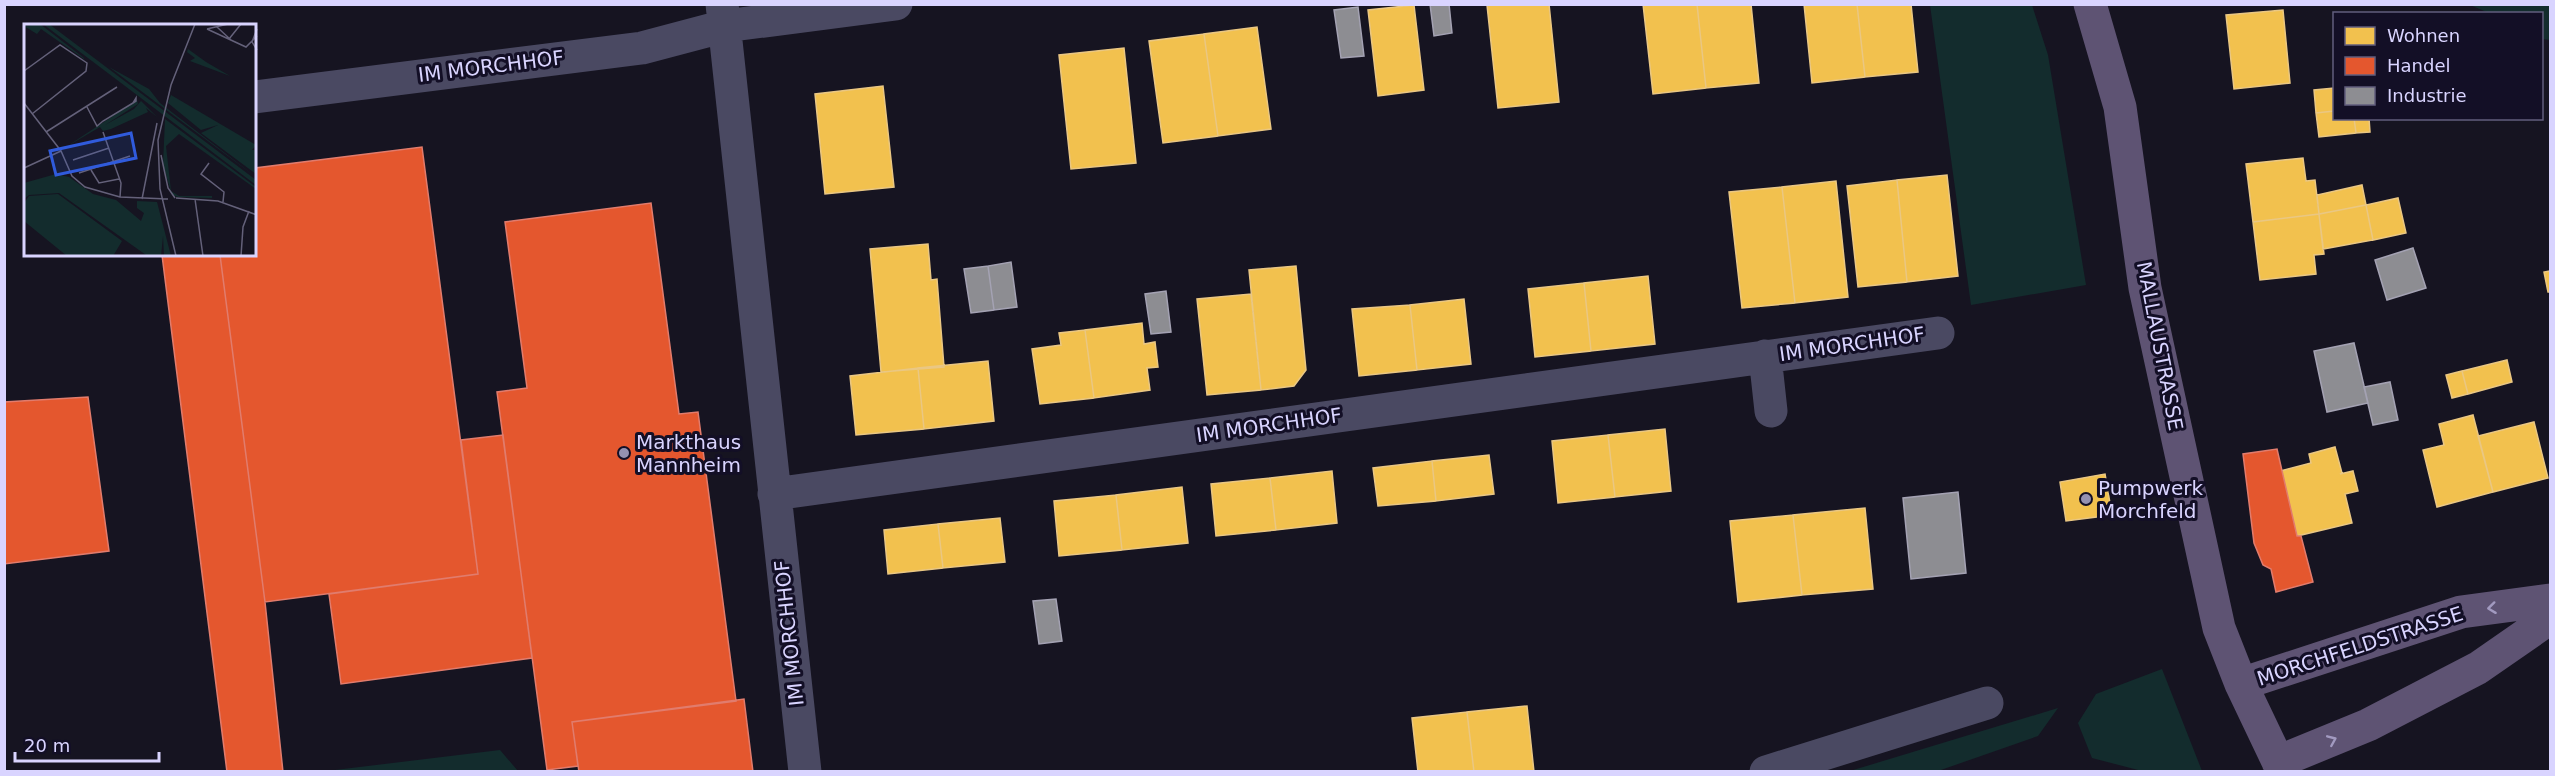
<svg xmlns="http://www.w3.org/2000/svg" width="2555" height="776" font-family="'DejaVu Sans',sans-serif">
	<rect width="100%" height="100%" fill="#161421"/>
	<path fill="#132c2d" d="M 1930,5 L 2032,5 L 2048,55 L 2086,285 L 1971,305 Z
		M 2470,5 L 2550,5 L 2550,40 L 2542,39 L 2542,14 L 2489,13 Z
		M 2162,669 L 2202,771 L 2142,771 L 2092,758 L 2078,723 L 2096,694 Z
		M 2058,708 L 2038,736 L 1938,771 L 1850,771 Z
		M 500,750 L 518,771 L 334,771 L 335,770 Z"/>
	<path fill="#f2c14e" stroke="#eac783" stroke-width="1.5" d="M 1549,4 L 1559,102 L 1498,108 L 1487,5 Z
		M 1643,4 L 1697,4 L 1706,88 L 1653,94 Z
		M 1697,4 L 1751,4 L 1759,83 L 1706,88 Z
		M 1804,4 L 1857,4 L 1865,77 L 1812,83 Z
		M 1857,4 L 1911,4 L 1918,72 L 1865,77 Z
		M 1414,5 L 1424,90 L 1378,96 L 1368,10 Z
		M 2283,10 L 2290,83 L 2234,89 L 2226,15 Z
		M 1257,27 L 1271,129 L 1218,136 L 1204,34 Z
		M 1204,34 L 1218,136 L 1163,143 L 1149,41 Z
		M 1124,48 L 1136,163 L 1071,169 L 1059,55 Z
		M 883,86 L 894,187 L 825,194 L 815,94 Z
		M 2334,88 L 2334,111 L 2316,113 L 2314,90 Z
		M 2334,111 L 2334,118 L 2354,118 L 2356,133 L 2319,137 L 2316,113 Z
		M 2354,118 L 2369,118 L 2370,132 L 2356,133 Z
		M 2303,158 L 2306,181 L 2315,180 L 2319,214 L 2253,222 L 2246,164 Z
		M 1947,175 L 1958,276 L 1907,282 L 1897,180 Z
		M 1897,180 L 1907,282 L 1858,287 L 1847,186 Z
		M 1836,181 L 1848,297 L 1795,303 L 1782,187 Z
		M 2362,185 L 2366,205 L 2319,214 L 2317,195 Z
		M 1782,187 L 1795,303 L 1742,308 L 1729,192 Z
		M 2398,198 L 2406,233 L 2373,240 L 2366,205 Z
		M 2366,205 L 2373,240 L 2323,249 L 2319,214 Z
		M 2319,214 L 2324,254 L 2314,255 L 2316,274 L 2260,280 L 2253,222 Z
		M 928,244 L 931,280 L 937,279 L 944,367 L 881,372 L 870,249 Z
		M 1296,266 L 1306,370 L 1294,386 L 1261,390 L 1249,270 Z
		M 2550,271 L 2550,292 L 2548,292 L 2544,272 Z
		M 1648,276 L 1655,344 L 1591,351 L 1584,283 Z
		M 1584,283 L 1591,351 L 1535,357 L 1528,289 Z
		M 1251,294 L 1261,390 L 1207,395 L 1197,299 Z
		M 1464,299 L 1471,364 L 1417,370 L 1410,305 Z
		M 1410,305 L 1417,370 L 1359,376 L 1352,309 Z
		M 1142,323 L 1144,344 L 1155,342 L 1158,367 L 1147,368 L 1150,390 L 1094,398 L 1085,330 Z
		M 1085,330 L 1094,398 L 1040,404 L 1032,349 L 1061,345 L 1059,333 Z
		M 2507,360 L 2512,382 L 2468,394 L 2462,371 Z
		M 988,361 L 994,421 L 924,429 L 918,368 Z
		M 918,368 L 924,429 L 856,435 L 850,376 Z
		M 2462,371 L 2468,394 L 2452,398 L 2446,375 Z
		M 2473,415 L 2493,492 L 2437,507 L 2423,450 L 2444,445 L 2439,424 Z
		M 2534,422 L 2548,478 L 2493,492 L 2478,436 Z
		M 1665,429 L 1671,491 L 1615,497 L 1608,435 Z
		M 1608,435 L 1615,497 L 1558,503 L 1552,441 Z
		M 2335,447 L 2342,473 L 2340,474 L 2353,471 L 2358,491 L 2345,494 L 2352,523 L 2297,536 L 2280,471 L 2311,463 L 2309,454 Z
		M 1489,455 L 1494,494 L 1436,501 L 1432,461 Z
		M 1432,461 L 1436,501 L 1378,506 L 1373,468 Z
		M 1332,471 L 1337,523 L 1276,530 L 1270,478 Z
		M 2105,474 L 2112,515 L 2066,521 L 2060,482 Z
		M 1270,478 L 1276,530 L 1216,536 L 1211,484 Z
		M 1182,487 L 1188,543 L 1122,550 L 1116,495 Z
		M 1116,495 L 1122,550 L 1059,556 L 1054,501 Z
		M 1865,508 L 1873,589 L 1802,595 L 1793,515 Z
		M 1793,515 L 1802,595 L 1738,602 L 1730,521 Z
		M 1000,518 L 1005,562 L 943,568 L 938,524 Z
		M 938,524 L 943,568 L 888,574 L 884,530 Z
		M 1527,706 L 1534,772 L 1474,772 L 1467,712 Z
		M 1467,712 L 1474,772 L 1418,772 L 1412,718 Z"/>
	<path fill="#e4572e" stroke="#e17c6d" stroke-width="1.5" d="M 422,147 L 478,574 L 265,602 L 220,255 L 255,255 L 255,168 Z
		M 651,203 L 679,414 L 698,412 L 736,701 L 572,722 L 578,766 L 547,770 L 497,392 L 527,388 L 505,222 Z
		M 162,255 L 220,255 L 265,602 L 283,772 L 227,772 Z
		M 88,397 L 109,551 L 4,564 L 4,402 Z
		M 503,435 L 532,658 L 341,684 L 329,594 L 478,574 L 461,440 Z
		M 2277,449 L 2297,536 L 2301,536 L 2313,582 L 2276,592 L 2271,569 L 2263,565 L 2254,543 L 2243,454 Z
		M 744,699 L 753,772 L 579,772 L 572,722 Z"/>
	<path fill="#8d8d92" stroke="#a4a2b3" stroke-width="1.5" d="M 1430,4 L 1449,4 L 1452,33 L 1434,36 Z
		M 1358,7 L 1364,56 L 1341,58 L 1334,10 Z
		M 2413,248 L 2426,288 L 2387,300 L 2375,260 Z
		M 1011,262 L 1017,307 L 994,310 L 988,266 Z
		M 988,266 L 994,310 L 971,313 L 964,269 Z
		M 1166,291 L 1171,332 L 1151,334 L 1145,294 Z
		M 2354,343 L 2368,403 L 2327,412 L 2314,351 Z
		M 2390,382 L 2398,420 L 2373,425 L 2364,387 Z
		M 1958,492 L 1966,573 L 1911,579 L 1903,498 Z
		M 1056,599 L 1062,641 L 1039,644 L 1033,601 Z"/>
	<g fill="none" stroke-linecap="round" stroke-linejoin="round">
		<path stroke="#4a4962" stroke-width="33" d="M 722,4 L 805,772
			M 255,97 L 642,48 L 725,26 L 896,4
			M 1765,356 L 1771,411
			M 774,494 L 1938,333
			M 1766,772 L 1987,703"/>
		<path stroke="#5e5373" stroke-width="33" d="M 2090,4 L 2120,107 L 2145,288 L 2219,628 L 2241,684 L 2283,772
			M 2241,684 L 2461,612 L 2550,600
			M 2278,762 L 2368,725 L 2478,668 L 2550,618"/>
	</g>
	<defs><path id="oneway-chevron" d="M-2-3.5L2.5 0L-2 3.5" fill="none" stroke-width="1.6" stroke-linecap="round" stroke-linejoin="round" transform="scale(1.5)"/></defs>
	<g stroke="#a29ac0">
		<use href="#oneway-chevron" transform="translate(2492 608) rotate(173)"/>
		<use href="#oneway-chevron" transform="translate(2332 740) rotate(-23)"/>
	</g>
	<g fill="#9591b1" stroke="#130f26" stroke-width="2">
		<circle cx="624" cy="453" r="6"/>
		<circle cx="2086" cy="499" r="6"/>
	</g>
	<g text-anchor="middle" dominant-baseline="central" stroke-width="6" stroke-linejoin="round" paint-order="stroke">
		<g font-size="20" fill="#d9d4ff" stroke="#130f26">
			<text transform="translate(491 66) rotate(-7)">IM MORCHHOF</text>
			<text transform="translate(1852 344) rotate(-8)">IM MORCHHOF</text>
			<text transform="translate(2160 346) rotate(79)">MALLAUSTRASSE</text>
			<text transform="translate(1269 425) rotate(-8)">IM MORCHHOF</text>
			<text transform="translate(789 633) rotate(-96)">IM MORCHHOF</text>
			<text transform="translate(2360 646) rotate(-18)">MORCHFELDSTRASSE</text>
		</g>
		<g font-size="20" fill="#d9d4ff" stroke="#130f26" text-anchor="start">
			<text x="636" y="442">Markthaus<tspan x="636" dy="23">Mannheim</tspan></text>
			<text x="2098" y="488">Pumpwerk<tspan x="2098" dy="23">Morchfeld</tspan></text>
		</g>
	</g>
	<g transform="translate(24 24)">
		<rect width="232" height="232" fill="#161421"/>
		<path d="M 16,0 L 60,34 L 60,35 L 17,5 L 13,10 L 0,2 ZM 19,0 L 25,0 L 232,156 L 232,161 ZM 164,25 L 182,38 L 206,52 L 166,37 L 171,34 L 163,28 ZM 85,43 L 125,65 L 136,79 L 232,153 ZM 147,71 L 232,121 L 228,126 L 232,126 L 232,150 L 177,109 L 194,101 L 177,106 L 144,79 ZM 113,76 L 114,80 L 81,101 L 110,85 L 117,77 L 133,93 L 122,84 L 124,88 L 87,105 L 79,107 L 76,103 L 42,123 ZM 141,95 L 232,163 L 232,165 L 155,110 L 142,122 L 147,167 L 155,172 L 188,172 L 188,174 L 154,173 L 148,171 L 139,141 ZM 32,150 L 45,153 L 69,170 L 92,176 L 117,197 L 120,189 L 113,184 L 113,177 L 133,178 L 147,232 L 140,232 L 139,212 L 137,232 L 122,231 L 35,169 L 5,171 L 0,175 L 0,159 ZM 34,170 L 98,217 L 89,232 L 43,232 L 0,197 L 0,179 L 5,172 Z" fill="#132c2d"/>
		<path fill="none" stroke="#64617a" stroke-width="1.5" d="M 193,3 L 207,16M 183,5 L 222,23 L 233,12M 183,5 L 204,0M 233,5 L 228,18 L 233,26M 205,15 L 217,0M 0,47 L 36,21 L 63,39 L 62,47 L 8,90M 0,79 L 37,127 L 48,152 L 61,163 L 96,173 L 144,175M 63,83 L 73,102 L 79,97 L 109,79 L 112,77 L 112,74 L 109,79M 22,108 L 93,63M 79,108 L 97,159 L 96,173M 137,131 L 144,164 L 151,174M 49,136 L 85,124M 185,139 L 177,150 L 200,168 L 199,178M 0,144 L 37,127M 67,146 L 75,159 L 95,155M 55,149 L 106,132M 152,174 L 194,177 L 233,191M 118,175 L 133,99M 171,175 L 179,232M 152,232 L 136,165 L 134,116 L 147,61 L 171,0M 217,232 L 219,203 L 225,187"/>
		<path fill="#305bdc" fill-opacity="0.15" stroke="#305bdc" stroke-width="3" d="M 107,109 L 112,134 L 32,151 L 26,127 Z"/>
		<rect width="232" height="232" fill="none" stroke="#d9d4ff" stroke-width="3"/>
	</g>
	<rect width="2555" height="776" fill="none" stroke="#d9d4ff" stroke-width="12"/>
	<rect x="2333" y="12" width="210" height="108" fill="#130f26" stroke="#625e7d" stroke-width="1.5"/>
	<rect x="2345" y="27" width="30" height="18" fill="#f2c14e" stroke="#625e7d" stroke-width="1.5"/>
	<text x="2387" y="42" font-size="18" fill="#d9d4ff">Wohnen</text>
	<rect x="2345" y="57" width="30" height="18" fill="#e4572e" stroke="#625e7d" stroke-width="1.5"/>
	<text x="2387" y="72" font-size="18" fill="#d9d4ff">Handel</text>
	<rect x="2345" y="87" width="30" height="18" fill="#8d8d92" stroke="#625e7d" stroke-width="1.5"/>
	<text x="2387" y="102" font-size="18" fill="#d9d4ff">Industrie</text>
	<path d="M15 752v9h144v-9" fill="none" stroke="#d9d4ff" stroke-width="3"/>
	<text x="24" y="752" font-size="18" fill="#d9d4ff" stroke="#130f26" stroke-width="4.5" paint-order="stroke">20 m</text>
</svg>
